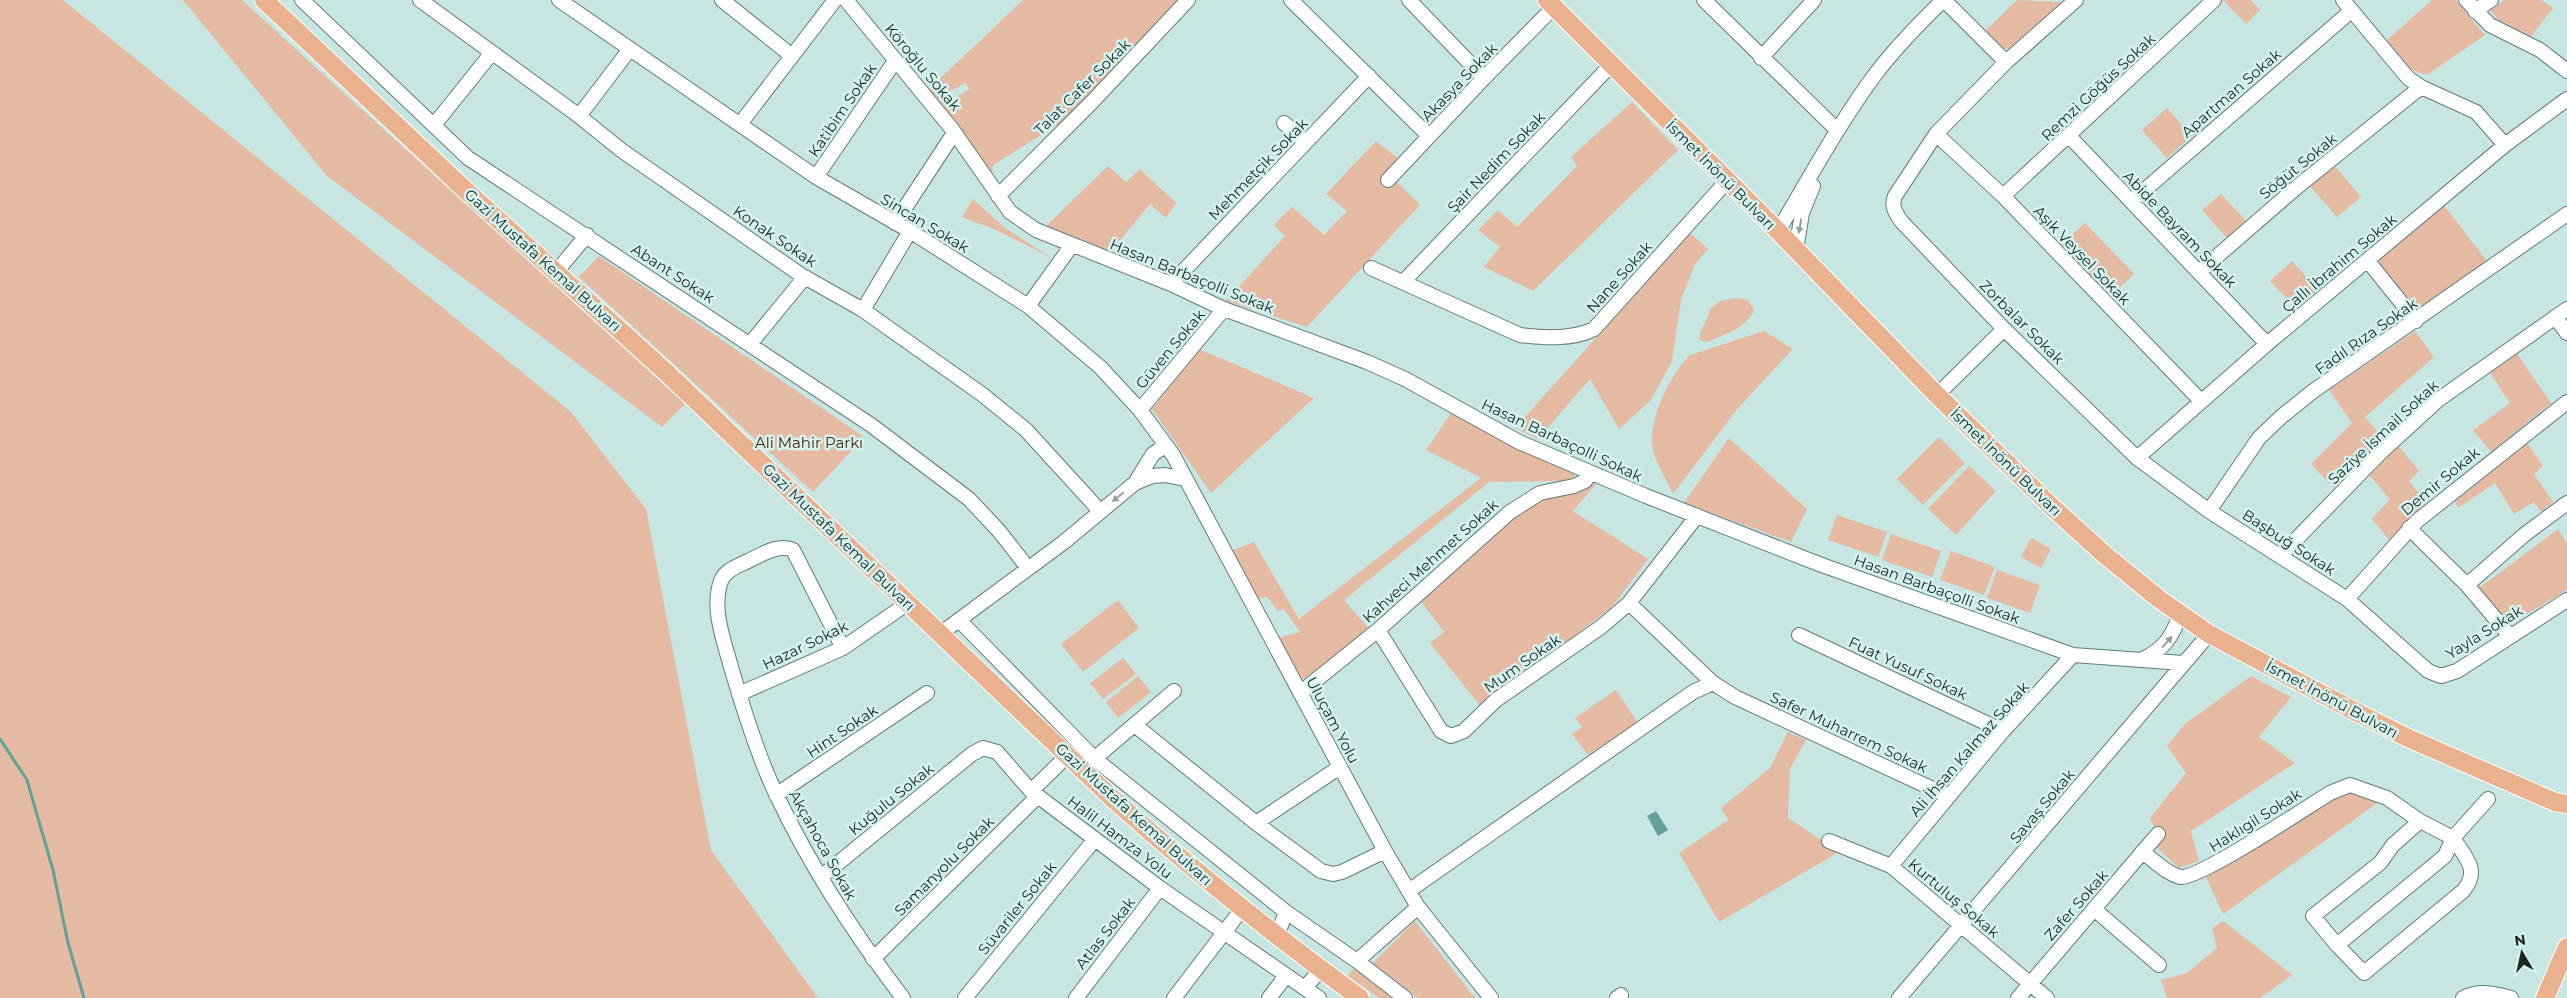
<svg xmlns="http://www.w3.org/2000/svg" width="2567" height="998" font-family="Montserrat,sans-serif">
	<rect width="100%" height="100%" fill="#c7e6e2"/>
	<path fill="#e5baa2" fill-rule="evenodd" d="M 0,0 L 63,0 L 571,412 L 646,509 L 711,850 L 818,998 L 0,998 Z
		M 183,0 L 242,0 L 685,404 L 662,427 L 327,176 Z
		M 1023,0 L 1180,0 L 1084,103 L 1059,124 L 993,165 L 992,178 L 927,91 ZM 966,83 L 969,89 L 952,100 L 946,93 Z
		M 2017,0 L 2062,2 L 2012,49 L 2002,48 L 1985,31 Z
		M 2223,0 L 2251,0 L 2260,10 L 2246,24 Z
		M 2432,0 L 2456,0 L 2485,35 L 2427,75 L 2409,69 L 2387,40 Z
		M 2504,0 L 2541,0 L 2553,8 L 2530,38 L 2502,24 L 2490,10 Z
		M 1632,102 L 1678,150 L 1533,291 L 1484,267 L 1500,247 L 1478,230 L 1498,210 L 1517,227 L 1577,166 L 1571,157 Z
		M 2167,108 L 2192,136 L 2167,158 L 2142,130 Z
		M 1376,141 L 1399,159 L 1387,172 L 1420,205 L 1307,327 L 1226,301 L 1285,236 L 1274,225 L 1292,207 L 1324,235 L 1347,211 L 1326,194 Z
		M 2334,165 L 2361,197 L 2337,217 L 2309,185 Z
		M 1108,166 L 1126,182 L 1140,169 L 1176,203 L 1166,218 L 1150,204 L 1117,244 L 1112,254 L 1045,227 Z
		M 2221,194 L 2246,221 L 2227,238 L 2202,210 Z
		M 973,199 L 1005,228 L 1052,258 L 996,230 L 962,217 Z
		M 2443,204 L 2487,261 L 2424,307 L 2414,306 L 2379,263 L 2382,256 Z
		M 2085,223 L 2134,274 L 2109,298 L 2060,246 Z
		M 1690,233 L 1708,249 L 1695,264 L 1681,300 L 1672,361 L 1651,400 L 1619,429 L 1590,379 L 1538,439 L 1515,428 Z
		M 599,256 L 864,437 L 813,492 L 579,277 Z
		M 2292,261 L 2318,290 L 2296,308 L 2270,281 Z
		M 1739,298 L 1749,301 L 1754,310 C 1747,328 1723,335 1707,342 L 1699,340 C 1700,328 1708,321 1710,309 L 1720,301 Z
		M 1764,331 L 1793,349 L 1738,408 L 1673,494 C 1667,481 1657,465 1653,451 C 1647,421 1669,376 1690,355 Z
		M 2415,331 L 2434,357 L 2365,417 L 2385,440 L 2334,488 L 2311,464 L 2352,423 L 2329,390 Z
		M 1199,349 L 1314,398 L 1211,493 L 1152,409 Z
		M 2516,352 L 2551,403 L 2491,452 L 2473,430 L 2510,403 L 2489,371 Z
		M 1451,413 L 1575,474 L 1572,481 L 1489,482 L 1344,600 L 1370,630 L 1308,679 L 1301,678 L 1277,638 L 1300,632 L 1284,609 L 1278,611 L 1267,597 L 1256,599 L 1231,551 L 1254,542 L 1299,619 L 1481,478 L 1426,450 Z
		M 1939,437 L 1965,463 L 1923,505 L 1897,479 Z
		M 1729,438 L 1807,509 L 1791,542 L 1684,503 Z
		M 2527,443 L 2543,466 L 2534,474 L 2553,502 L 2541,512 L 2534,502 L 2514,514 L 2495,483 L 2458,508 L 2455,501 Z
		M 2399,446 L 2419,471 L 2409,481 L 2427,504 L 2390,541 L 2372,519 L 2390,499 L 2369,475 Z
		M 1969,466 L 1996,491 L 1956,535 L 1928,509 Z
		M 1593,482 L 1597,483 L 1573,511 L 1648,559 L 1612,607 L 1481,707 L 1430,643 L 1444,632 L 1420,600 L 1525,506 Z
		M 1837,515 L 1887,532 L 1878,557 L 1828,540 Z
		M 2558,529 L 2567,543 L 2567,590 L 2509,625 L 2479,588 Z
		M 1891,534 L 1941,551 L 1932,577 L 1882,560 Z
		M 2031,538 L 2051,549 L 2041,568 L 2021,557 Z
		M 1951,551 L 1995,567 L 1984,595 L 1940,580 Z
		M 1997,570 L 2040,585 L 2030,613 L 1987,598 Z
		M 1118,600 L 1139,628 L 1083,672 L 1061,644 Z
		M 1123,658 L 1136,674 L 1103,699 L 1090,683 Z
		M 1138,676 L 1151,692 L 1118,718 L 1106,702 Z
		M 2251,676 L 2291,697 L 2259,737 L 2295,763 L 2191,831 L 2199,861 L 2179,868 L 2155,846 L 2161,842 L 2150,818 L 2186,773 L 2167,746 L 2185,724 Z
		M 1616,690 L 1638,723 L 1588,755 L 1572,734 L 1582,727 L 1575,718 Z
		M 1788,732 L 1806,740 L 1790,769 L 1788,818 L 1839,852 L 1719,922 L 1679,853 L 1728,820 L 1721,808 L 1770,768 Z
		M 2351,792 L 2380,801 L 2223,914 L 2206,877 L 2342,794 Z
		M 1415,921 L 1475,998 L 1418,998 L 1371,965 Z
		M 2223,921 L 2292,975 L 2260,998 L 2167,998 L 2161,980 L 2187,973 L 2217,948 L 2212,928 Z
		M 1355,967 L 1397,998 L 1379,998 L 1348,976 Z"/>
	<path fill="#63a099" d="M 1656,811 L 1668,830 L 1658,836 L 1647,816 Z"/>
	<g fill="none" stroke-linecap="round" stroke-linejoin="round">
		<path stroke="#63a099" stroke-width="3" d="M 0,739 L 27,780 L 53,870 L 68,943 L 84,998"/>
		<defs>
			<path id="minor" d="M 302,0 L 468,158 L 871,425 L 969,499 L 999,531 L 1028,568
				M 420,0 L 579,116 L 621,150 L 801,275 L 863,310 L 983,395 L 1026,430 L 1100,511
				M 559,0 L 816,177 L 910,231 L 1028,306 L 1100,367 L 1140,410 L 1173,455 L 1385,851 L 1418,907 L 1491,998
				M 722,0 L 792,56
				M 846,0 L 952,129 L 1010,212 L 1036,230 L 1171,284 L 1224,309 L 1367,362 L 1405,379 L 1519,442 L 1646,496 L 1819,564 L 2073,655 L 2183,663
				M 1291,0 L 1429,136
				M 1409,0 L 1484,78
				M 1704,0 L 1837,130
				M 1944,0 L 2006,62
				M 2076,0 L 2006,62 L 1936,134 L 1895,196 C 1891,206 1895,212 1901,221 L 2004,329 L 2137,458 L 2209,511 L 2347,599 L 2428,671 L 2441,676 L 2457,671 L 2567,600
				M 2343,0 L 2408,78 L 2421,87 L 2476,112 L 2505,145
				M 2466,0 L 2490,25 L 2540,50 L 2567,71
				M 2475,11 L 2491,0
				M 1761,58 L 1814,0
				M 579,116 L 630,49
				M 1284,123 L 1305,142
				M 740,124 L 835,0
				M 434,125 L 491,54
				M 1936,134 L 2003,196 L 2201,401
				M 2069,136 L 2267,344
				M 816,177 L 895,61
				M 1388,180 L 1484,78 L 1554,7
				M 998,196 L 1092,102 L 1188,0
				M 2003,196 L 2214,0
				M 2132,201 L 2351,11
				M 895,223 L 954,133
				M 1778,231 C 1809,179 1838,125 1874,76 C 1895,48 1919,24 1943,0
				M 1796,250 L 1802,213 L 1813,186
				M 2368,261 L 2416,321
				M 1371,268 L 1520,335 C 1543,338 1572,340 1594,329 L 1727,181
				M 556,272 L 587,235
				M 2199,272 L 2297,187 L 2421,87
				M 1403,282 L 1611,65
				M 1171,284 L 1369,76
				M 1028,306 L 1072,245
				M 863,310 L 910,231
				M 2555,317 L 2567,333
				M 750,344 L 805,277
				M 1937,395 L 2004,329
				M 1140,410 L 1224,309
				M 2137,458 L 2267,344 L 2505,145 L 2567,99
				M 1135,483 L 1153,454 L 1165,446
				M 2209,511 L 2259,438 L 2281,417 L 2312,392 L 2567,214
				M 2409,528 L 2467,585 L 2510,636
				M 2281,555 L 2380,453 L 2438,400 L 2567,309
				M 2467,585 L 2524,535 L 2567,503
				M 2347,599 L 2417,521 L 2567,402
				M 1629,603 L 1713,683
				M 959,620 L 1095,759 L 1286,912 L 1277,936
				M 1378,630 L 1441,731 L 1451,736 L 1464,731 L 1496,700 L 1601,627 L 1629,603 L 1697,516
				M 940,634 L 1064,542 L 1135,483 L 1152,476 L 1165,475 L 1185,479
				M 1799,635 L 2003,731
				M 843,648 L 793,550 C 779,543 761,555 748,561 C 738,566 725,570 721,581 C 711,608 724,641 731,667 C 743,708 758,757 777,796 C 811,868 855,935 903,998
				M 2143,659 C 2164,649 2172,637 2180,615
				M 1300,693 L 1378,630 L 1510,512 L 1540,493 L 1574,486 L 1585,481 L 1590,473
				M 739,694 L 843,648 L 908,603
				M 1136,726 L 1256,823 L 1321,871 L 1333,874 L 1342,872 L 1385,851
				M 1088,764 L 1174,691
				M 1031,791 L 1067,756
				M 776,795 L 927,693
				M 1256,823 L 1340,767
				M 2453,838 L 2420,821 L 2393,845 L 2380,863 L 2313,916 L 2337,945 L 2445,856 L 2453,838 L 2488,799
				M 1829,841 L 1891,866 L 2047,998
				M 2142,852 C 2153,859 2168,875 2181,877 C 2201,878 2307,807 2330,793 L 2350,785 L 2387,798 L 2420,821
				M 1891,866 L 2003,731 L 2073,655
				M 821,877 L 972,754 L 983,748 L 997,752 L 1031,791 L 1160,888 L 1319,998
				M 1410,890 L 1693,692 L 1713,683 L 1735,697 L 1948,796
				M 2094,909 L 2159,965
				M 1286,912 L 1357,961 L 1418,907
				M 2337,945 L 2364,973 L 2463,891 C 2481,870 2465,857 2453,838
				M 873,959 L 1038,796
				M 1357,961 L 1405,998
				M 1305,988 L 1321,969
				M 965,998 L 1095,839
				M 1076,998 L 1160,888
				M 1174,998 L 1242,909
				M 1269,998 L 1286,976
				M 1617,998 L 1621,995
				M 1899,998 L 2209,634
				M 2018,998 L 2158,834
				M 2463,998 C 2478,990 2494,993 2511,998"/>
			<path id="major" d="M 264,0 L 462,187 L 668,374 L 1113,799 C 1192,870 1274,935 1360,998
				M 1547,0 L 1778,231 L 1937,395 L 2051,506 L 2105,555 L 2159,599 L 2209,634 L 2358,713 L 2408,738 L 2555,802 L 2567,804
				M 2545,998 L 2567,947"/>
		</defs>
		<use href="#minor" stroke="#607c79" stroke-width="16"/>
		<use href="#major" stroke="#fff" stroke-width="20"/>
		<use href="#minor" stroke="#fff" stroke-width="14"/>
		<use href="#major" stroke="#e9b18e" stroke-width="18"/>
	</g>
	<defs><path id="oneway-solid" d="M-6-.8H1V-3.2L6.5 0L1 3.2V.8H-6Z" transform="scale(1.25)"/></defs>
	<g fill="#989e9d">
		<use href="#oneway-solid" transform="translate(1800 226) rotate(100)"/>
		<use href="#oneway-solid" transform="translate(1118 497) rotate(141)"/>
		<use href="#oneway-solid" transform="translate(2167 642) rotate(-49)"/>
	</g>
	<g text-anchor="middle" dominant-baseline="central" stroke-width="5" stroke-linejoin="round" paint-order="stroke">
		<g font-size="15" fill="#1b2725" stroke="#d4f3ef">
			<text transform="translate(923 67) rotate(50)">Köroğlu Sokak</text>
			<text transform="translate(1459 82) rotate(-46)">Akasya Sokak</text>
			<text transform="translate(1082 87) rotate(-45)">Talat Cafer Sokak</text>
			<text transform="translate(2098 87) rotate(-43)">Remzi Göğüs Sokak</text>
			<text transform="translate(2231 93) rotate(-41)">Apartman Sokak</text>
			<text transform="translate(842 110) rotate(-56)">Katibim Sokak</text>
			<text transform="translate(1496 162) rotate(-46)">Şair Nedim Sokak</text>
			<text transform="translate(2298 166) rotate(-39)">Söğüt Sokak</text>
			<text transform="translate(1258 169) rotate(-46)">Mehmetçik Sokak</text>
			<text transform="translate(1721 175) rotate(45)">İsmet İnönü Bulvarı</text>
			<text transform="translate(925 223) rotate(31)">Sincan Sokak</text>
			<text transform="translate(2180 229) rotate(46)">Abide Bayram Sokak</text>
			<text transform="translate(775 236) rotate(34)">Konak Sokak</text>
			<text transform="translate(2082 255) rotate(46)">Aşık Veysel Sokak</text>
			<text transform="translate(543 260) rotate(42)">Gazi Mustafa Kemal Bulvarı</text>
			<text transform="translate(2339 263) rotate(-40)">Çallı İbrahim Sokak</text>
			<text transform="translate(673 273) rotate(33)">Abant Sokak</text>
			<text transform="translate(1192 276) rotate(22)">Hasan Barbaçolli Sokak</text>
			<text transform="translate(1619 277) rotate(-48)">Nane Sokak</text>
			<text transform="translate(2022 322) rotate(45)">Zorbalar Sokak</text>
			<text transform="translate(2366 336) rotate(-35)">Fadıl Rıza Sokak</text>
			<text transform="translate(1170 349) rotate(-50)">Güven Sokak</text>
			<text transform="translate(2383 432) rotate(-43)">Saziye İsmail Sokak</text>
			<text transform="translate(1562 440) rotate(25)">Hasan Barbaçolli Sokak</text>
			<text transform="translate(2006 462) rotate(44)">İsmet İnönü Bulvarı</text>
			<text transform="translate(2440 481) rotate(-40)">Demir Sokak</text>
			<text transform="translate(839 537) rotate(44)">Gazi Mustafa Kemal Bulvarı</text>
			<text transform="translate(2289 542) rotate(33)">Başbuğ Sokak</text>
			<text transform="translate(1430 561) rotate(-42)">Kahveci Mehmet Sokak</text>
			<text transform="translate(1937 589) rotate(20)">Hasan Barbaçolli Sokak</text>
			<text transform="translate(2484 632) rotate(-32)">Yayla Sokak</text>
			<text transform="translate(805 645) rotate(-26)">Hazar Sokak</text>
			<text transform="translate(1522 663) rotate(-35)">Mum Sokak</text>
			<text transform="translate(1908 668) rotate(25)">Fuat Yusuf Sokak</text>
			<text transform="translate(2332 699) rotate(28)">İsmet İnönü Bulvarı</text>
			<text transform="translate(1333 720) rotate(62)">Uluçam Yolu</text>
			<text transform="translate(842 731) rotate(-34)">Hint Sokak</text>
			<text transform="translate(1849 732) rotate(25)">Safer Muharrem Sokak</text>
			<text transform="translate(1969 749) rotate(-49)">Ali İhsan Kalmaz Sokak</text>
			<text transform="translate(891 799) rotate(-39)">Kuğulu Sokak</text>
			<text transform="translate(2042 806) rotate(-50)">Savaş Sokak</text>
			<text transform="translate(1134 814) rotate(42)">Gazi Mustafa Kemal Bulvarı</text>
			<text transform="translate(2255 820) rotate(-32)">Haklıgil Sokak</text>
			<text transform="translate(1120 837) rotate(37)">Halil Hamza Yolu</text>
			<text transform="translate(823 845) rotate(61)">Akçahoca Sokak</text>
			<text transform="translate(944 866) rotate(-45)">Samanyolu Sokak</text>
			<text transform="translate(1954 898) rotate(40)">Kurtuluş Sokak</text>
			<text transform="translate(2076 905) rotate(-49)">Zafer Sokak</text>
			<text transform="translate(1017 908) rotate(-51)">Süvariler Sokak</text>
			<text transform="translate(1105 933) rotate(-52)">Atlas Sokak</text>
		</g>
		<g font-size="15" fill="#4e2305" stroke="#d4f3ef">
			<text x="809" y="442">Ali Mahir Parkı</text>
		</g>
	</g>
	<g transform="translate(2522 953) rotate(351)" stroke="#d4f3ef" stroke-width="4" paint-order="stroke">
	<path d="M0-4L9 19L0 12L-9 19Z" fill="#1b2725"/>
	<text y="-8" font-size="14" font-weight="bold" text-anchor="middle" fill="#1b2725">N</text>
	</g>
</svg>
